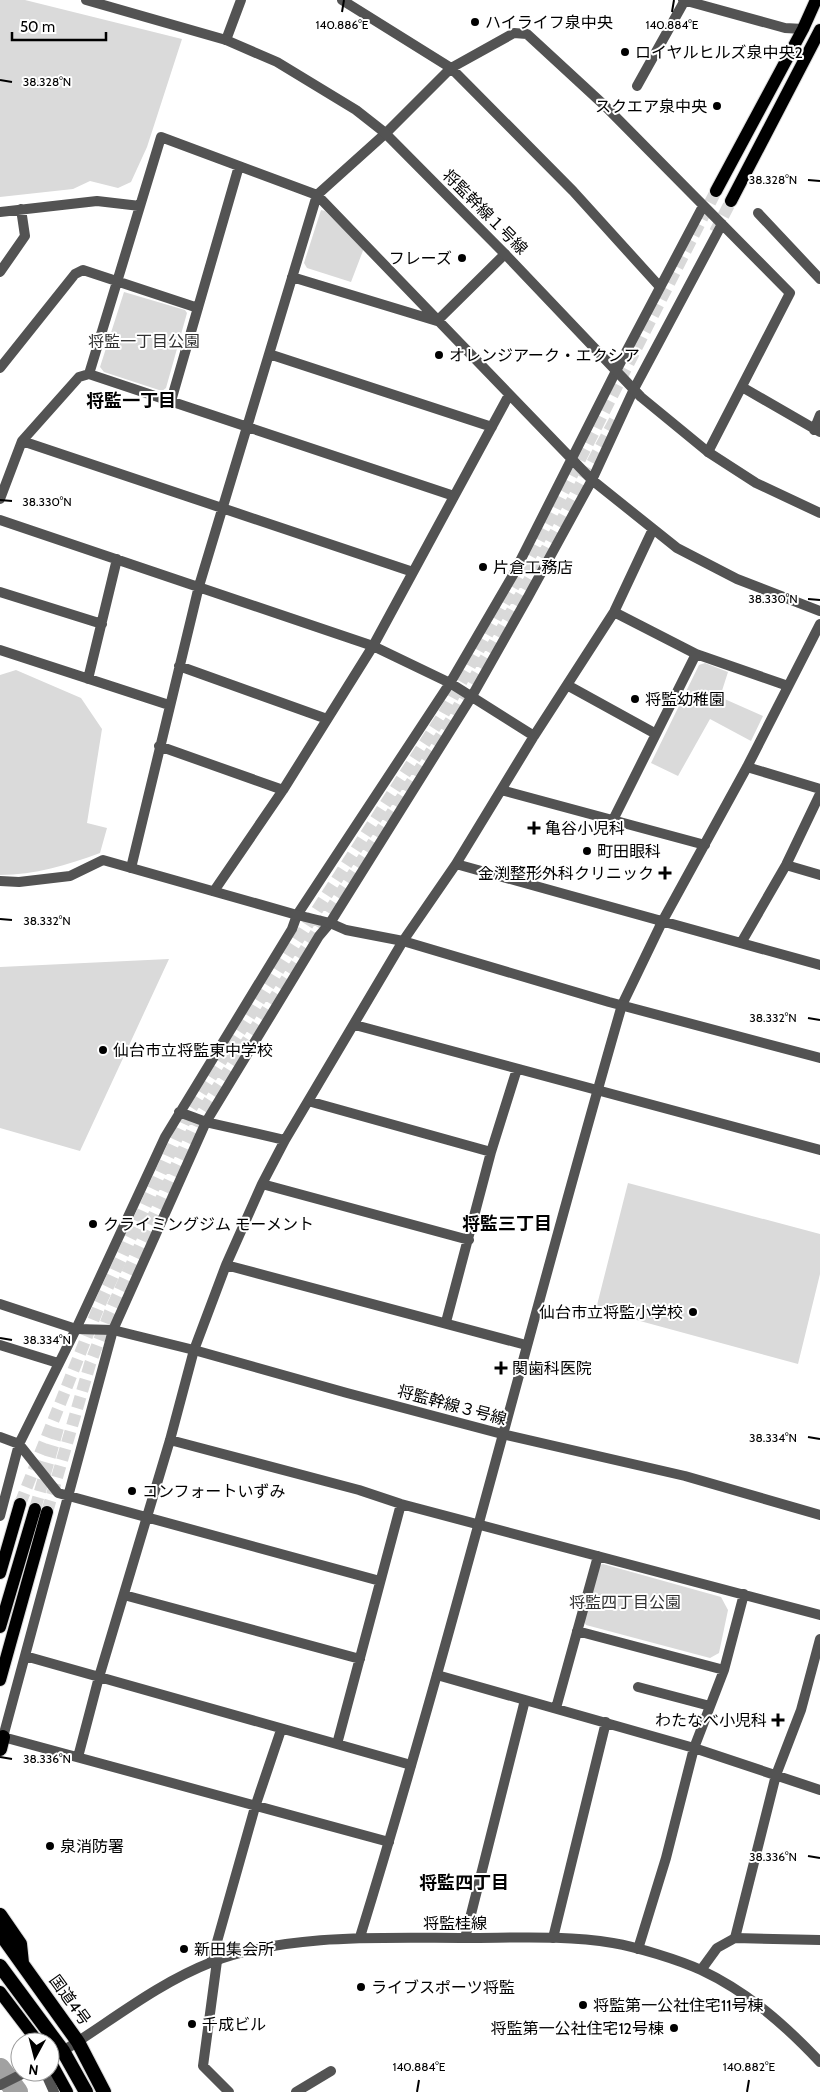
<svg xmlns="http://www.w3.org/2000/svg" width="820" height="2092" font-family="Cabin,'Noto Sans JP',sans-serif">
	<rect width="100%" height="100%" fill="#fff"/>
	<path fill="#dadada" d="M 0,0 L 25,0 L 182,39 L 147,147 L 131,182 L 118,188 L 90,181 L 73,189 L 0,197 Z
		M 321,210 L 325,211 L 364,248 L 351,282 L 307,268 L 304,263 Z
		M 124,292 L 185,310 L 187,313 L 166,388 L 162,391 L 104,372 L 100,367 Z
		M 705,663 L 728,672 L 720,697 L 763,716 L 751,741 L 710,719 L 678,776 L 651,763 L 699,665 Z
		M 16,670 L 81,698 L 102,729 L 87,823 L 107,828 L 100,853 C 67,865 35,875 0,875 L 0,675 Z
		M 169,959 L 80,1151 L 0,1128 L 0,967 Z
		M 628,1183 L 820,1234 L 820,1274 L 798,1364 L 596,1309 Z
		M 603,1564 L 721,1597 L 728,1610 L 719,1653 L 710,1658 L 586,1625 L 583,1620 L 597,1566 Z"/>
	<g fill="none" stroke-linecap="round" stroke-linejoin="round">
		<path stroke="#a1a1a1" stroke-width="22" d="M 0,2069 L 17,2092"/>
		<path stroke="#d9d9d9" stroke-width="12" stroke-dasharray="12 6" stroke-linecap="butt" d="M 715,232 L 731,201
			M 20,1504 L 99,1306 L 189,1112 L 297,941 L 443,715 L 537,544 L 716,191
			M 35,1509 L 58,1428
			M 47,1512 L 90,1364 L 110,1312 L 197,1120 L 451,720 L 546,550 L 617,416"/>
		<defs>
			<path id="primary" d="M 716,191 L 803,29 L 816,0
				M 731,201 L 820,30
				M 0,1573 L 20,1504
				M 0,1627 L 35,1509
				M 0,1680 L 47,1512
				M 0,1992 L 38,2042
				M 50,2061 L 67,2092"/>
			<path id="trunk" d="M 0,1749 L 3,1737
				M 0,1915 L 20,1944 L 22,1963
				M 0,1933 L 78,2042 L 104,2092
				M 0,1966 L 63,2051 L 86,2092"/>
		</defs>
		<use href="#primary" stroke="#dbdbdb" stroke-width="14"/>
		<use href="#trunk" stroke="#dbdbdb" stroke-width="16"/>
		<path stroke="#535353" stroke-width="10" d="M 342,0 L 451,68 L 573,191 L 660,287
			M 683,0 L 785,28 L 803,29
			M 226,40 L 241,0
			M 637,86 L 685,0
			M 0,212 L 97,201 L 140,206
			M 758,213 L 820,279
			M 0,272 L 25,236 L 21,209
			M 292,277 L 437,321 L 505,254
			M 269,354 L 492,427
			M 0,368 L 75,274 L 83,270 L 198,308
			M 89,374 L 454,496
			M 742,387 L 820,432
			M 171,401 L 239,166
			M 814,430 L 820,415
			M 22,441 L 413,572
			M 0,499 L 22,441 L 79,377 L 89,374 L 161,137 L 317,195 L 592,480 L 677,548 L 737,579 L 820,611
			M 0,520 L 373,646 L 450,683 L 534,736
			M 0,592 L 102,624
			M 614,612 L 696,654 L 788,686
			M 0,650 L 169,705
			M 179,666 L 327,719
			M 88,679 L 117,559
			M 567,685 L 656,734
			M 159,746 L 283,790
			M 747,767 L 820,789
			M 501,790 L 705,845
			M 613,820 L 696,654
			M 456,864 L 820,965
			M 786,865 L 820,875
			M 131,868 L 199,586 L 317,195 L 386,133 L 451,68 L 514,33 L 527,34 L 604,105 L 790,293 L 708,452
			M 214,891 L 283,790 L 373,646 L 509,395
			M 741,943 L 786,865 L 820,794
			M 622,1005 L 662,922 L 747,767 L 820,624
			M 355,1025 L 820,1150
			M 308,1101 L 491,1152
			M 179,1112 L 206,1122 L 285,1140
			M 262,1184 L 469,1240
			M 226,1265 L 526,1345
			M 0,1304 L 76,1329
			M 446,1322 L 491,1152 L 517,1069
			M 0,1345 L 58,1363
			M 0,1437 L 19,1444 L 58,1493 L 380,1581
			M 170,1440 L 359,1490 L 401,1504 L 820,1615
			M 0,1516 L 19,1444 L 76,1329 L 165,1137 L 292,929 L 297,915 L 450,683 L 513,575 L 616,371 L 703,206
			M 124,1595 L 360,1659
			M 577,1631 L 724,1670
			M 25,1656 L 411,1765
			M 437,1675 L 694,1748 L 820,1790
			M 638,1687 L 710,1706
			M 556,1708 L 598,1556
			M 337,1744 L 401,1504
			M 78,1757 L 99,1677 L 170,1440 L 194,1350 L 226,1265 L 262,1184 L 285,1140 L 403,941 L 456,864 L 534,736 L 614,612 L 653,529
			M 389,1842 L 3,1737 L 113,1330 L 206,1122 L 319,936 L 330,923 L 472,696 L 528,597 L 592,480 L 634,389 L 722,224
			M 465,1938 L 525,1700
			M 553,1938 L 606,1722
			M 735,1938 L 776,1775 L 801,1710 L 820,1639
			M 638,1949 L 666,1858 L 694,1748 L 724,1670 L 744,1594
			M 217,1961 L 203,2066 L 229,2092
			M 211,1963 L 255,1807 L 281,1730
			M 45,2072 L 54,2092
			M 296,2092 L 331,2071"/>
		<path stroke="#535353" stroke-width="10" d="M 86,0 L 226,40 L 277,62 L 356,110 L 384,132 L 505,254 L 641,397 L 708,452 L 756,483 L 820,513
			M 0,881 L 19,882 L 70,876 L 103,860 L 297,915 L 330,923 L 346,930 L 403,941 L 609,1002 L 820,1058
			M 76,1329 L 113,1330 L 194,1350 L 347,1393 L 502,1434 L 685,1476 L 820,1515
			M 360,1937 C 455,1629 532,1315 622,1005
			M 701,1970 L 717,1948 L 735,1938 L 820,1940
			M 50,2059 C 104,2027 153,1985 212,1962 C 288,1933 385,1938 466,1938 C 515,1938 565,1935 613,1943 C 637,1947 679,1960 701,1970 C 748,1992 785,2025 820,2062
			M 0,2085 L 26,2072"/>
		<use href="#primary" stroke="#000" stroke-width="12"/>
		<use href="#trunk" stroke="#000" stroke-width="14"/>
	</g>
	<path fill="none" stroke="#000" stroke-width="2" d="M 342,12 L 344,0M 672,12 L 674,0M 0,80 L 12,82M 808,180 L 820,181M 0,500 L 12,501M 808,599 L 820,600M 0,919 L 12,920M 808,1018 L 820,1020M 0,1338 L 12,1340M 808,1437 L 820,1439M 0,1757 L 12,1759M 808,1856 L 820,1858M 417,2092 L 419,2080M 747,2092 L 749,2080"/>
	<g fill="#000" stroke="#fff" stroke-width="2">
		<circle cx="475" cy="22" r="5"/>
		<circle cx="625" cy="52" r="5"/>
		<circle cx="717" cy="106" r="5"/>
		<circle cx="462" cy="258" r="5"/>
		<circle cx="439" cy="355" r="5"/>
		<circle cx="483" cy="567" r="5"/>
		<circle cx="635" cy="699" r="5"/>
		<path d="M531.5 820.5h5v5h5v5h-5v5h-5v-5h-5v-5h5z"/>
		<circle cx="587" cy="851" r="5"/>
		<path d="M662.5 865.5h5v5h5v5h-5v5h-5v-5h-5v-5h5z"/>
		<circle cx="103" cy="1050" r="5"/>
		<circle cx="93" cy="1224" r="5"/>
		<circle cx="693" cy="1312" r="5"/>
		<path d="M498.5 1360.5h5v5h5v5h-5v5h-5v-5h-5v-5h5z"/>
		<circle cx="132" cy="1491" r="5"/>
		<path d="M775.5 1712.5h5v5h5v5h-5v5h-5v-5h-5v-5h5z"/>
		<circle cx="50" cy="1846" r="5"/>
		<circle cx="184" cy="1949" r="5"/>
		<circle cx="361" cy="1987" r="5"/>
		<circle cx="583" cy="2005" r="5"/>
		<circle cx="192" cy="2024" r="5"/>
		<circle cx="674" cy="2028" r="5"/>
	</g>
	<g text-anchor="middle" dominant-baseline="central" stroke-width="4" stroke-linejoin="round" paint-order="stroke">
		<g font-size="16" fill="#000" stroke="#fff" text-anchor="start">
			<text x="485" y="22">ハイライフ泉中央</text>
			<text x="635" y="52">ロイヤルヒルズ泉中央2</text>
			<text x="707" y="106" text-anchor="end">スクエア泉中央</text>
			<text x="452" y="258" text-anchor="end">フレーズ</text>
			<text x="449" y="355">オレンジアーク・エクシア</text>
			<text x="493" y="567">片倉工務店</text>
			<text x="645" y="699">将監幼稚園</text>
			<text x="545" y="828">亀谷小児科</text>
			<text x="597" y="851">町田眼科</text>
			<text x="654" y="873" text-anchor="end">金渕整形外科クリニック</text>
			<text x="113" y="1050">仙台市立将監東中学校</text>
			<text x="103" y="1224">クライミングジム モーメント</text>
			<text x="683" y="1312" text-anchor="end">仙台市立将監小学校</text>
			<text x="512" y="1368">関歯科医院</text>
			<text x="142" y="1491">コンフォートいずみ</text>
			<text x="767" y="1720" text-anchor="end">わたなべ小児科</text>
			<text x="60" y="1846">泉消防署</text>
			<text x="194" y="1949">新田集会所</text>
			<text x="371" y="1987">ライブスポーツ将監</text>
			<text x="593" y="2005">将監第一公社住宅11号棟</text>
			<text x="202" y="2024">千成ビル</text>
			<text x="664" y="2028" text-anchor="end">将監第一公社住宅12号棟</text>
		</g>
		<g font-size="16" fill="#000" stroke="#fff">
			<text transform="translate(485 212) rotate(45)">将監幹線１号線</text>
			<text transform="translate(452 1405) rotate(15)">将監幹線３号線</text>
			<text x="455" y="1923">将監桂線</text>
			<text transform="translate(70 2000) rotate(54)">国道4号</text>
		</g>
		<g font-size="16" fill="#313131" stroke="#fff">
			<text x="144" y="341">将監一丁目公園</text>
			<text x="625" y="1602">将監四丁目公園</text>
		</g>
		<g font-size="18" font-weight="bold" fill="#000" stroke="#fff">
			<text x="131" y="401">将監一丁目</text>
			<text x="507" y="1224">将監三丁目</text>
			<text x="464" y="1883">将監四丁目</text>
		</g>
	</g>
	<g font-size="12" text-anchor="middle" fill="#000" stroke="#fff" stroke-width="4" stroke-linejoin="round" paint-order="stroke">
		<text x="342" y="29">140.886°E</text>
		<text x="672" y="29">140.884°E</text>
		<text x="47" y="86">38.328°N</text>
		<text x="773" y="184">38.328°N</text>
		<text x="47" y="506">38.330°N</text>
		<text x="773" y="603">38.330°N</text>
		<text x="47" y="925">38.332°N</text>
		<text x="773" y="1022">38.332°N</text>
		<text x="47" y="1344">38.334°N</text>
		<text x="773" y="1442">38.334°N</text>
		<text x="47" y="1763">38.336°N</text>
		<text x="773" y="1861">38.336°N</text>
		<text x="419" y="2071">140.884°E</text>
		<text x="749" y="2071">140.882°E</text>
	</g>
	<g transform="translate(35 2057) rotate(187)"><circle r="24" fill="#ffffff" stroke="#999999"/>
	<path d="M0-4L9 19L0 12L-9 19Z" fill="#000000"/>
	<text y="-8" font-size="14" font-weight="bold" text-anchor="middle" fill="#000000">N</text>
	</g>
	<path d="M12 32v8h94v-8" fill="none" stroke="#000000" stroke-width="2.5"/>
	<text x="20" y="32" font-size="15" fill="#000000" stroke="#ffffff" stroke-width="4" paint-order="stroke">50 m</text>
</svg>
